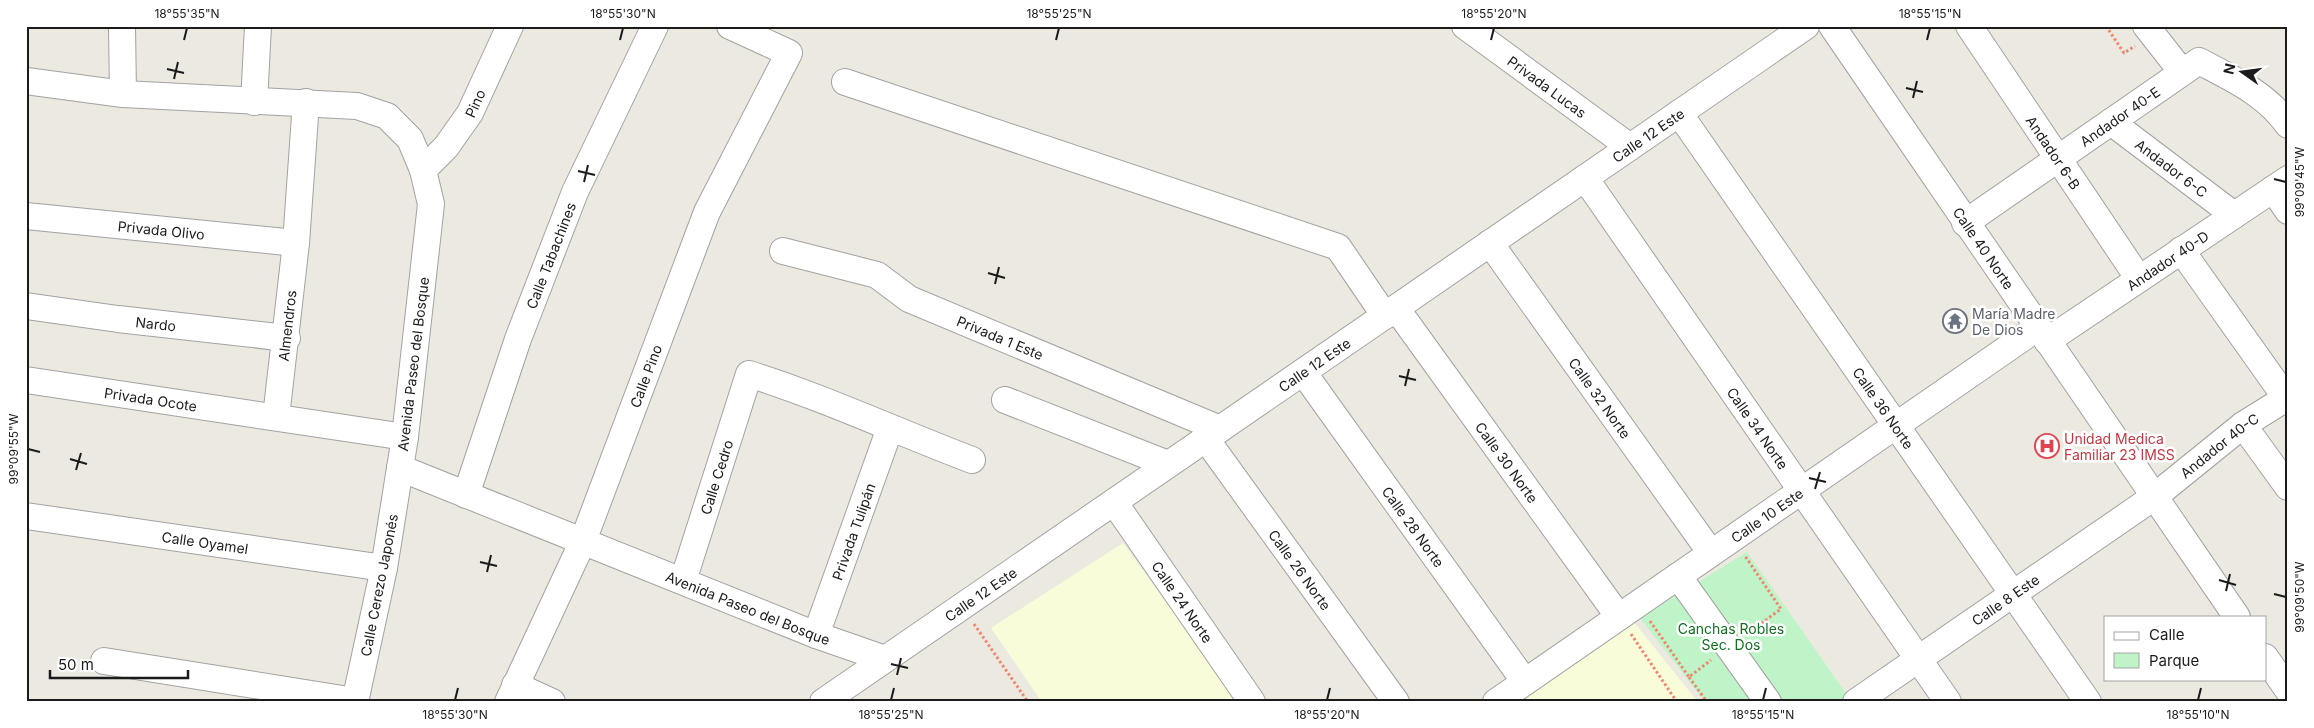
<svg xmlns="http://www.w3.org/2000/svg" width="2314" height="728" font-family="Inter,sans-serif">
	<rect width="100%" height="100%" fill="#ece9e1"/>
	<path fill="#f9fcd9" d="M 1123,543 L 1219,675 L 1237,702 L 1042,702 L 991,628 Z
		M 1633,621 L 1698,702 L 1514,702 Z"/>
	<path fill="#bff4c8" d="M 1747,552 L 1850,699 L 1846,702 L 1705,702 L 1640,618 Z"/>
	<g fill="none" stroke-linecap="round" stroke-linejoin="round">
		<defs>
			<g id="minor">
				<path d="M 122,26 L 123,94"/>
				<path id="s1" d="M 1465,26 L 1630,147"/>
				<path id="s2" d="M 1832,26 L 2237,617"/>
				<path id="s3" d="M 1969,26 L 2139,279"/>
				<path d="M 2146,26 L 2182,72"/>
				<path d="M 26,81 L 123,94 L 357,106 L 387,116 L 410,139 L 423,170 L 431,204 L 405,437 L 384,568 L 355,702"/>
				<path d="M 845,82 L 1338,247 L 1385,316"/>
				<path d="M 254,102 L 258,26"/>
				<path id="s4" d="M 1679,113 L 2088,702"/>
				<path id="s5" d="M 2111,122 L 2234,215"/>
				<path id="s6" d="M 423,170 L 446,147 L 470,113 L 510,26"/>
				<path id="s7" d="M 1585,178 L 1948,702"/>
				<path d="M 2273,189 L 2288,211"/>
				<path id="s8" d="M 26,216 L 296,243"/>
				<path id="s9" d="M 1965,223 L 2199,61 C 2231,78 2267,94 2288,125"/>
				<path id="s10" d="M 1490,243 L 1711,553"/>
				<path d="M 2181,250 L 2286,398"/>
				<path id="s11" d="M 783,251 L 877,275 L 909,299 L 1220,429"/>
				<path id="s12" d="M 26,306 L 118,319 L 287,338"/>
				<path id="s13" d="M 1396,308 L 1619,617"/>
				<path id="s14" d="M 2047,341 L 2288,179"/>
				<path id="s15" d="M 1303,372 L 1525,682"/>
				<path id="s16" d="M 26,380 L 405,437"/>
				<path d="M 1005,400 L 1168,464"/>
				<path id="s17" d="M 276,417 L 296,243 L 306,102"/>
				<path d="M 2243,425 L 2288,487"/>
				<path id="s18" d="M 1206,439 L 1396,702"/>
				<path id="s19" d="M 400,468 L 816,635 L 885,659"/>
				<path id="s20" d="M 466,495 L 518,339 L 575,192 L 655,26"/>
				<path id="s21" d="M 1114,502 L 1252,702"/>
				<path id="s22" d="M 26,516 L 384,568"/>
				<path d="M 1678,576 L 1768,702"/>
				<path id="s23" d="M 683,581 L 749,374 C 825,398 898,432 972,460"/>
				<path id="s24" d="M 816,635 L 890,428"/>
				<path d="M 2265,657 L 2288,690"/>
				<path d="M 104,661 L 355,701"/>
				<path d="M 515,685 L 552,702"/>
				<path id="s25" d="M 508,702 L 583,541 L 707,212 L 789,53 L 730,26"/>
				<path id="s26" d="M 823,702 L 1806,26"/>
				<path id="s27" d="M 1496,702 L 2037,328"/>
				<path id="s28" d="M 1856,702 L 2154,497 L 2243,425 L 2288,397"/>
			</g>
		</defs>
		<use href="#minor" stroke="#a2a2a2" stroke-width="28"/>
		<path stroke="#ef876f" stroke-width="3" stroke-dasharray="2.5 2.5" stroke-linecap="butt" d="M 2106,26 L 2124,53 L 2135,46
			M 1650,621 L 1689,677 L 1711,660
			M 974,624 L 1028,702
			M 1631,634 L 1677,702
			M 1745,635 L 1781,609 L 1745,556
			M 1689,677 L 1707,702"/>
		<use href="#minor" stroke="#fff" stroke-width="26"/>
	</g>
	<path fill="none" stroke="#1b1b1b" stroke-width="2" d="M 184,40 L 187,28M 620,40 L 623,28M 1056,40 L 1059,28M 1491,40 L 1494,28M 1927,40 L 1930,28M 167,69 L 184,73M 174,79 L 178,62M 1906,88 L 1923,92M 1913,98 L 1917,81M 578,171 L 595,175M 2274,179 L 2286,182M 584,182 L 588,165M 988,273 L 1005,278M 995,284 L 999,267M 1399,376 L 1416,380M 1405,386 L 1409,369M 28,449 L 40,452M 70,459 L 87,464M 76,470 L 81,453M 1809,478 L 1826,482M 1815,489 L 1820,472M 480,562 L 497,566M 487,572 L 491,555M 2219,580 L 2236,585M 2226,591 L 2230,574M 2274,594 L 2286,597M 891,664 L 908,668M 897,675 L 901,658M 455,700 L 458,688M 891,700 L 894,688M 1327,700 L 1330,688M 1763,700 L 1766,688M 2198,700 L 2201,688"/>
	<defs>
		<symbol id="temple-ring" viewBox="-11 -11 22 22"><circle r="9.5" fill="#fff" stroke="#6b7280" stroke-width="1.5"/><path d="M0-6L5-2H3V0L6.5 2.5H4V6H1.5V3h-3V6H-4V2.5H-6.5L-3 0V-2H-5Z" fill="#6b7280"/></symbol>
		<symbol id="hospital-ring" viewBox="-11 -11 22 22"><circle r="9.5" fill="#fff" stroke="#e0444e" stroke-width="1.5"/><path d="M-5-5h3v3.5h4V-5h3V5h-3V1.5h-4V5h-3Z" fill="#e0444e"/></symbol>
	</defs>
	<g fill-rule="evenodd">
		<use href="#temple-ring" x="1941" y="307" width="28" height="28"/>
		<use href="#hospital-ring" x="2033" y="432" width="28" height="28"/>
	</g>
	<g text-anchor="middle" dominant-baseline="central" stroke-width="5" stroke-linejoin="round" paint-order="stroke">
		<g font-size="14" fill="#1b1b1b" stroke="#fff">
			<text stroke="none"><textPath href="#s1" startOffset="102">Privada Lucas</textPath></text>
			<text stroke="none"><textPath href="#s6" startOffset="85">Pino</textPath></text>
			<text stroke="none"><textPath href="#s9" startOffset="188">Andador 40-E</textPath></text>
			<text stroke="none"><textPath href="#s26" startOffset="1001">Calle 12 Este</textPath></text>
			<text stroke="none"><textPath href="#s3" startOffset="152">Andador 6-B</textPath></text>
			<text stroke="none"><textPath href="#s5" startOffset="76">Andador 6-C</textPath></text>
			<text stroke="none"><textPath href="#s8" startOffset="136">Privada Olivo</textPath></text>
			<text stroke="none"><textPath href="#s2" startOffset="269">Calle 40 Norte</textPath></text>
			<text stroke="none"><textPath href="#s20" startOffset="254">Calle Tabachines</textPath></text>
			<text stroke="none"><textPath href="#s14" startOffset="145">Andador 40-D</textPath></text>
			<text stroke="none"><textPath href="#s12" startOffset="131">Nardo</textPath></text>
			<text stroke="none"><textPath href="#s17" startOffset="92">Almendros</textPath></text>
			<text stroke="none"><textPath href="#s11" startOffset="236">Privada 1 Este</textPath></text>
			<text transform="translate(413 364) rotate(-83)">Avenida Paseo del Bosque</text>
			<text stroke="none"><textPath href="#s26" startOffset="596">Calle 12 Este</textPath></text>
			<text stroke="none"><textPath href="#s25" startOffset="354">Calle Pino</textPath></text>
			<text stroke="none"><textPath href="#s10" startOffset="190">Calle 32 Norte</textPath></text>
			<text stroke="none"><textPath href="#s16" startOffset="126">Privada Ocote</textPath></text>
			<text stroke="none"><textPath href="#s4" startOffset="359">Calle 36 Norte</textPath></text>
			<text stroke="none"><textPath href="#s7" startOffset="304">Calle 34 Norte</textPath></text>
			<text stroke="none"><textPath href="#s28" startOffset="445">Andador 40-C</textPath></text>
			<text stroke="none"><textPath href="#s13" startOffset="190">Calle 30 Norte</textPath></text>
			<text stroke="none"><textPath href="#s23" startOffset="109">Calle Cedro</textPath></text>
			<text stroke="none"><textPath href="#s27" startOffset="329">Calle 10 Este</textPath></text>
			<text stroke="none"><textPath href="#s15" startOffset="190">Calle 28 Norte</textPath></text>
			<text stroke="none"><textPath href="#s24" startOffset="110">Privada Tulipán</textPath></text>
			<text stroke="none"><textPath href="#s22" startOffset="181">Calle Oyamel</textPath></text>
			<text stroke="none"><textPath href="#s18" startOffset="161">Calle 26 Norte</textPath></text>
			<text transform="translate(379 585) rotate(-79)">Calle Cerezo Japonés</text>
			<text stroke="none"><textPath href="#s26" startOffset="191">Calle 12 Este</textPath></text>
			<text stroke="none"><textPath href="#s28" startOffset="181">Calle 8 Este</textPath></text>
			<text stroke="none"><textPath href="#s21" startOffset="121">Calle 24 Norte</textPath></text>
			<text stroke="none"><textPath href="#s19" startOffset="375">Avenida Paseo del Bosque</textPath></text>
		</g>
		<g font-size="14" fill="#5b616d" stroke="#fff" text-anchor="start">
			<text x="1972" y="313">María Madre<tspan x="1972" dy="16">De Dios</tspan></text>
		</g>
		<g font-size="14" fill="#be3a42" stroke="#fff" text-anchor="start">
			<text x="2064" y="438">Unidad Medica<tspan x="2064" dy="16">Familiar 23 IMSS</tspan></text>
		</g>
		<g font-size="14" fill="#126f22" stroke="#fff">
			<text x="1731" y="628">Canchas Robles<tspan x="1731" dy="16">Sec. Dos</tspan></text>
		</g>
	</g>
	<rect width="2314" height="728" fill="none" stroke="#ffffff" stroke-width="55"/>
	<rect x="2104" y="616" width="162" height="65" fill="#ffffff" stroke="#a4a4a4"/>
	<rect x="2114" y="632" width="25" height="8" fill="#ffffff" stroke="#a4a4a4"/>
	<text x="2149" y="640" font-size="15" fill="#1b1b1b">Calle</text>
	<rect x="2114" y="653" width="25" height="15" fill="#bff4c8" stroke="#a4a4a4"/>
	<text x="2149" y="666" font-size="15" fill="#1b1b1b">Parque</text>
	<g transform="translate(2242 72) rotate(284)" stroke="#ffffff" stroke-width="4" paint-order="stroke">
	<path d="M0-4L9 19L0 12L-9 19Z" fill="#1b1b1b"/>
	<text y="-8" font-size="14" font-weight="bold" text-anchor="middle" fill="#1b1b1b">N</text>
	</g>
	<path d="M50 670v8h138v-8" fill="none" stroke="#1b1b1b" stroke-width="2.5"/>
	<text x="58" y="670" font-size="15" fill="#1b1b1b" stroke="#ffffff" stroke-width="4" paint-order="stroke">50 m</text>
	<rect x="28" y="28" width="2258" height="672" fill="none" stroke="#1b1b1b" stroke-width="2"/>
	<g font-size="12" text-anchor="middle" fill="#1b1b1b">
		<text x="187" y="18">18°55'35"N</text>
		<text x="623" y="18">18°55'30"N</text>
		<text x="1059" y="18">18°55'25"N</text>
		<text x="1494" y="18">18°55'20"N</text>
		<text x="1930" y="18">18°55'15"N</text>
		<text transform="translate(2300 182) rotate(-90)" y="4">99°09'45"W</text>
		<text transform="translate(14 449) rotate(-90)" y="4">99°09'55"W</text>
		<text transform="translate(2300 597) rotate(-90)" y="4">99°09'50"W</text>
		<text x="455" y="719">18°55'30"N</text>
		<text x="891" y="719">18°55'25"N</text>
		<text x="1327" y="719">18°55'20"N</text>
		<text x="1763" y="719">18°55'15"N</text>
		<text x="2198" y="719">18°55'10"N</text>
	</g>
</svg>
